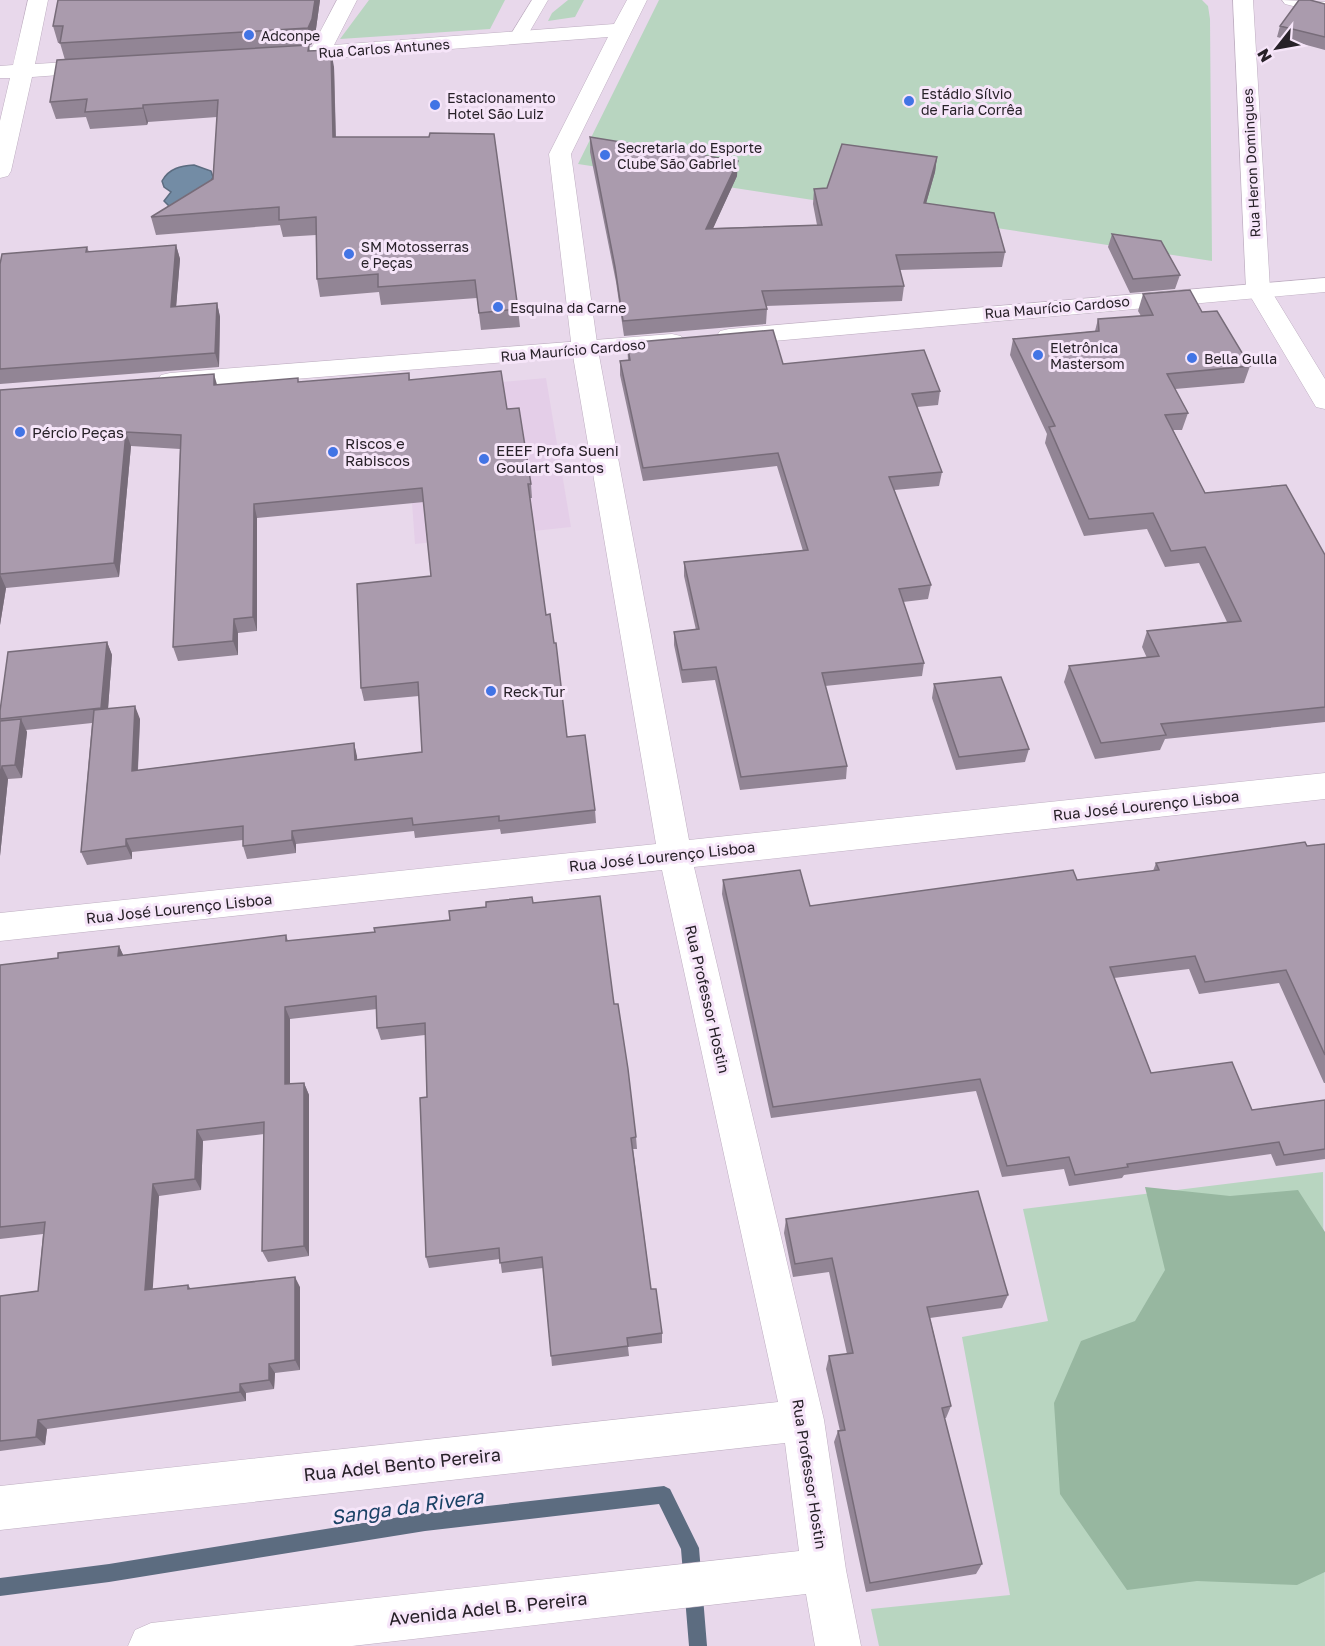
<svg xmlns="http://www.w3.org/2000/svg" width="1325" height="1646" font-family="'Golos Text',sans-serif">
	<rect width="100%" height="100%" fill="#e8d8eb"/>
	<path fill="#e4cee8" d="M 546,378 L 571,527 L 415,544 L 404,391 Z"/>
	<path fill="#b8d5c0" d="M 369,0 L 505,0 L 490,29 L 340,39 Z
		M 568,0 L 584,0 L 575,17 L 548,21 L 552,13 Z
		M 659,0 L 1202,0 L 1208,6 L 1210,19 L 1212,261 L 578,164 Z
		M 1323,1172 L 1325,1646 L 879,1646 L 871,1609 L 1010,1595 L 962,1337 L 1048,1321 L 1023,1209 Z"/>
	<path fill="#97b7a0" d="M 1145,1187 L 1230,1196 L 1298,1190 L 1325,1232 L 1325,1572 L 1297,1585 L 1197,1581 L 1127,1590 L 1060,1494 L 1054,1403 L 1081,1341 L 1135,1321 L 1165,1270 Z"/>
	<path fill="#738ca5" stroke="#5c6c80" stroke-width="1.5" d="M 194,165 L 211,171 L 213,177 L 210,183 L 171,208 L 164,201 L 171,192 L 164,187 L 162,181 C 169,168 181,166 194,165 Z"/>
	<g fill="none" stroke-linecap="round" stroke-linejoin="round">
		<path fill="#5c6c80" fill-rule="evenodd" d="M 664,1486 L 670,1489 L 699,1548 L 707,1646 L 689,1646 L 681,1549 L 659,1504 L 425,1531 L 109,1582 L 0,1596 L 0,1578 L 109,1564 L 425,1513 Z"/>
		<defs>
			<path id="lane" d="M 532,0 L 548,0 L 523,43 L 511,43 L 508,39 Z"/>
			<path id="street" d="M 28,0 L 48,0 L 35,64 L 101,60 L 109,61 L 112,66 L 109,71 L 101,72 L 32,77 L 11,171 L 8,176 L 0,178 L 0,121 L 10,78 L 0,78 L 0,66 L 13,65 Z
				M 337,0 L 357,0 L 334,45 L 614,24 L 627,0 L 647,0 L 571,154 L 598,350 L 689,840 L 1325,773 L 1325,799 L 694,867 L 824,1420 L 846,1570 L 861,1646 L 815,1646 L 806,1594 L 352,1646 L 128,1646 L 135,1630 L 151,1623 L 799,1551 L 785,1443 L 0,1530 L 0,1486 L 778,1402 L 662,870 L 0,941 L 0,913 L 656,844 L 572,350 L 549,154 L 608,37 L 319,59 L 287,61 L 280,59 L 276,55 L 280,51 L 312,47 Z
				M 1233,0 L 1253,0 L 1270,289 L 1325,379 L 1325,409 L 1316,407 L 1246,289 Z"/>
			<path id="secondary" d="M 1282,0 L 1325,2 L 1325,14 L 1285,4 Z
				M 1325,278 L 1325,292 L 729,345 L 720,343 L 716,337 L 720,331 L 729,329 Z
				M 672,334 L 681,336 L 685,342 L 681,348 L 170,389 L 161,387 L 157,381 L 161,375 L 170,373 Z"/>
		</defs>
		<use href="#lane" stroke="#beaec1" stroke-width="1"/>
		<use href="#street" stroke="#beaec1" stroke-width="1"/>
		<use href="#secondary" stroke="#beaec1" stroke-width="1"/>
		<use href="#lane" fill="#fff" fill-rule="evenodd"/>
		<use href="#street" fill="#fff" fill-rule="evenodd"/>
		<use href="#secondary" fill="#fff" fill-rule="evenodd"/>
	</g>
	<path fill="#928595" d="M 320,0 L 315,36 L 311,45 L 309,45 L 310,51 L 334,67 L 336,137 L 518,309 L 520,327 L 481,330 L 477,298 L 381,305 L 379,292 L 320,297 L 317,279 L 316,235 L 283,237 L 280,225 L 156,235 L 151,217 L 213,179 L 217,117 L 148,122 L 147,125 L 90,129 L 86,117 L 56,119 L 50,102 L 65,60 L 60,43 L 58,43 L 53,26 Z
		M 1325,4 L 1325,50 L 1277,37 L 1280,26 Z
		M 590,137 L 737,176 L 713,228 L 817,225 L 813,204 L 814,189 L 827,188 L 937,157 L 935,172 L 926,203 L 1005,252 L 1002,267 L 900,270 L 904,286 L 902,301 L 766,306 L 767,309 L 766,324 L 624,336 L 616,282 L 590,152 Z
		M 1112,234 L 1180,275 L 1175,289 L 1130,293 L 1108,247 Z
		M 176,245 L 180,259 L 176,306 L 217,303 L 220,317 L 219,367 L 0,384 L 0,264 L 87,247 L 89,252 Z
		M 1143,294 L 1202,312 L 1250,366 L 1244,383 L 1175,389 L 1188,413 L 1182,430 L 1173,430 L 1205,493 L 1325,555 L 1325,722 L 1165,739 L 1160,750 L 1095,759 L 1064,682 L 1069,666 L 1147,658 L 1142,647 L 1147,631 L 1227,622 L 1199,563 L 1165,567 L 1147,529 L 1084,536 L 1045,443 L 1047,434 L 1010,355 L 1013,339 L 1095,331 L 1098,319 L 1141,316 L 1138,311 Z
		M 627,343 L 783,364 L 940,391 L 938,405 L 917,407 L 942,472 L 939,486 L 894,490 L 931,585 L 928,599 L 903,602 L 924,663 L 922,676 L 825,686 L 847,766 L 846,779 L 740,790 L 715,680 L 682,683 L 674,645 L 674,632 L 696,630 L 684,576 L 684,562 L 803,551 L 777,466 L 643,481 L 620,375 L 620,361 L 628,360 Z
		M 409,373 L 410,380 L 507,409 L 531,484 L 532,498 L 530,498 L 546,615 L 567,737 L 595,810 L 596,823 L 501,834 L 500,829 L 415,838 L 414,831 L 296,844 L 296,853 L 247,859 L 243,846 L 243,840 L 132,852 L 132,859 L 87,865 L 81,852 L 92,723 L 26,730 L 27,732 L 22,778 L 8,779 L 0,856 L 0,711 L 107,642 L 112,655 L 108,709 L 140,719 L 138,770 L 354,743 L 357,760 L 422,752 L 419,696 L 364,701 L 361,688 L 431,576 L 424,502 L 257,518 L 257,631 L 238,633 L 238,655 L 178,661 L 173,647 L 180,449 L 131,446 L 119,577 L 6,588 L 0,625 L 0,390 L 299,382 Z
		M 934,684 L 1029,749 L 1025,762 L 956,770 L 932,698 Z
		M 1325,844 L 1325,1083 L 1324,1083 L 1279,983 L 1199,994 L 1189,969 L 1114,978 L 1151,1073 L 1252,1110 L 1325,1100 L 1325,1159 L 1276,1166 L 1271,1154 L 1124,1175 L 1122,1178 L 1069,1186 L 1064,1169 L 1002,1177 L 976,1091 L 771,1118 L 722,894 L 723,880 L 810,906 L 1077,880 L 1153,871 L 1156,863 Z
		M 533,903 L 614,1004 L 636,1137 L 637,1149 L 633,1149 L 651,1289 L 662,1333 L 662,1343 L 628,1347 L 629,1356 L 552,1366 L 543,1268 L 502,1273 L 500,1259 L 429,1268 L 426,1257 L 427,1097 L 425,1035 L 381,1040 L 377,1028 L 377,1009 L 290,1019 L 290,1084 L 304,1083 L 309,1095 L 309,1256 L 268,1262 L 262,1251 L 264,1134 L 203,1141 L 201,1190 L 159,1196 L 152,1289 L 188,1285 L 191,1289 L 300,1287 L 300,1370 L 275,1373 L 274,1389 L 246,1393 L 246,1401 L 47,1429 L 45,1445 L 0,1451 L 0,1296 L 38,1291 L 43,1234 L 0,1239 L 0,965 L 58,958 L 119,946 L 123,955 L 286,935 L 288,941 L 375,932 L 450,920 Z
		M 786,1219 L 1008,1295 L 1002,1308 L 930,1318 L 951,1406 L 946,1418 L 944,1418 L 982,1564 L 976,1574 L 866,1592 L 834,1442 L 838,1431 L 840,1431 L 826,1369 L 829,1356 L 847,1354 L 829,1272 L 793,1277 L 784,1233 Z"/>
	<path fill="#776c79" d="M 315,0 L 320,0 L 315,36 L 311,45 L 308,28 Z
		M 331,50 L 334,67 L 336,155 L 333,137 Z
		M 143,105 L 148,122 L 147,125 L 143,108 Z
		M 937,157 L 935,172 L 922,218 L 924,203 Z
		M 738,161 L 737,176 L 706,244 L 706,229 Z
		M 176,245 L 180,259 L 175,321 L 171,307 Z
		M 217,303 L 220,317 L 219,367 L 215,353 Z
		M 214,374 L 218,388 L 214,385 Z
		M 126,432 L 131,446 L 119,577 L 114,563 Z
		M 254,504 L 257,518 L 257,631 L 253,617 Z
		M 0,574 L 6,588 L 0,625 Z
		M 234,619 L 238,633 L 238,655 L 233,641 Z
		M 107,642 L 112,655 L 107,722 L 101,708 Z
		M 135,706 L 140,719 L 137,784 L 132,771 Z
		M 21,719 L 27,732 L 22,778 L 15,765 Z
		M 354,743 L 357,756 L 358,773 L 355,760 Z
		M 2,766 L 8,779 L 0,856 L 0,781 Z
		M 292,831 L 296,844 L 296,853 L 292,840 Z
		M 126,839 L 132,852 L 132,859 L 126,846 Z
		M 119,946 L 125,959 L 118,956 Z
		M 285,1007 L 290,1019 L 290,1096 L 285,1084 Z
		M 304,1083 L 309,1095 L 309,1256 L 304,1246 Z
		M 197,1130 L 203,1141 L 201,1190 L 195,1179 Z
		M 153,1184 L 159,1196 L 152,1300 L 145,1290 Z
		M 295,1277 L 300,1287 L 300,1370 L 295,1360 Z
		M 269,1364 L 275,1373 L 274,1389 L 269,1380 Z
		M 240,1384 L 246,1393 L 246,1401 L 240,1392 Z
		M 38,1420 L 47,1429 L 45,1445 L 36,1437 Z"/>
	<path fill="#aa9bad" stroke="#776c79" stroke-width="1.5" d="M 58,0 L 315,0 L 312,19 L 308,28 L 60,43 L 63,26 L 53,26 Z
		M 1299,0 L 1310,0 L 1325,4 L 1325,37 L 1280,26 Z
		M 309,45 L 308,51 L 331,50 L 333,137 L 429,137 L 430,133 L 494,134 L 518,309 L 479,313 L 475,280 L 378,287 L 378,274 L 317,279 L 316,217 L 279,220 L 279,207 L 151,217 L 213,179 L 218,100 L 143,105 L 143,108 L 85,112 L 87,99 L 50,102 L 57,60 Z
		M 590,137 L 738,161 L 706,229 L 822,225 L 814,189 L 827,188 L 842,144 L 937,157 L 924,203 L 994,213 L 1005,252 L 896,255 L 904,286 L 762,291 L 767,309 L 623,321 L 615,267 Z
		M 1112,234 L 1161,241 L 1180,275 L 1133,279 Z
		M 176,245 L 171,307 L 217,303 L 215,353 L 0,369 L 0,264 L 2,254 L 87,247 L 86,252 Z
		M 1190,290 L 1202,312 L 1217,311 L 1250,366 L 1167,374 L 1188,413 L 1165,415 L 1205,493 L 1286,485 L 1325,555 L 1325,707 L 1161,724 L 1166,735 L 1101,743 L 1069,666 L 1159,656 L 1147,631 L 1241,621 L 1205,547 L 1171,551 L 1153,513 L 1089,519 L 1049,427 L 1055,426 L 1013,339 L 1099,331 L 1098,319 L 1153,315 L 1143,294 Z
		M 773,330 L 783,364 L 924,350 L 940,391 L 912,394 L 942,472 L 889,477 L 931,585 L 899,589 L 924,663 L 822,673 L 847,766 L 741,777 L 716,667 L 682,670 L 674,632 L 699,629 L 684,562 L 808,550 L 778,453 L 643,468 L 620,361 L 630,360 L 627,343 Z
		M 501,371 L 507,409 L 519,408 L 531,484 L 528,484 L 546,615 L 550,614 L 554,643 L 556,643 L 567,737 L 585,735 L 595,810 L 499,821 L 499,816 L 413,825 L 412,818 L 292,831 L 292,840 L 243,846 L 243,826 L 126,839 L 126,846 L 81,852 L 94,710 L 135,706 L 132,771 L 354,743 L 355,760 L 422,752 L 418,682 L 361,688 L 357,584 L 431,576 L 422,488 L 254,504 L 253,617 L 234,619 L 233,641 L 173,647 L 181,435 L 126,432 L 114,563 L 0,574 L 0,390 L 214,374 L 214,385 L 298,378 L 298,382 L 409,373 L 409,380 Z
		M 107,642 L 101,708 L 0,719 L 0,711 L 8,652 Z
		M 1001,677 L 1029,749 L 959,757 L 934,684 Z
		M 21,719 L 15,765 L 2,766 L 0,781 L 0,721 Z
		M 1305,842 L 1307,846 L 1325,844 L 1325,1055 L 1286,970 L 1205,982 L 1195,956 L 1110,967 L 1151,1073 L 1232,1062 L 1252,1110 L 1325,1100 L 1325,1149 L 1284,1155 L 1279,1142 L 1127,1164 L 1128,1167 L 1075,1175 L 1069,1157 L 1007,1166 L 980,1079 L 773,1107 L 723,880 L 800,870 L 810,906 L 1073,870 L 1077,880 L 1159,870 L 1156,863 Z
		M 600,896 L 614,1004 L 618,1004 L 628,1069 L 636,1137 L 631,1138 L 651,1289 L 656,1289 L 662,1333 L 627,1338 L 628,1346 L 551,1356 L 542,1257 L 500,1263 L 499,1248 L 426,1257 L 420,1098 L 427,1097 L 425,1023 L 377,1028 L 376,996 L 285,1007 L 285,1084 L 304,1083 L 304,1246 L 262,1251 L 264,1122 L 197,1130 L 195,1179 L 153,1184 L 145,1290 L 188,1285 L 188,1289 L 295,1277 L 295,1360 L 269,1364 L 269,1380 L 240,1384 L 240,1392 L 38,1420 L 36,1437 L 0,1441 L 0,1296 L 38,1291 L 45,1222 L 0,1227 L 0,965 L 58,958 L 58,953 L 119,946 L 118,956 L 286,935 L 286,941 L 375,932 L 374,928 L 450,920 L 449,911 L 486,907 L 486,902 L 532,897 L 533,903 Z
		M 978,1191 L 1008,1295 L 927,1307 L 951,1406 L 942,1408 L 982,1564 L 870,1583 L 838,1431 L 845,1430 L 829,1356 L 853,1353 L 832,1258 L 795,1264 L 786,1219 Z"/>
	<g fill="#4274e5" stroke="#f6e5f9" stroke-width="2">
		<circle cx="249" cy="35" r="6"/>
		<circle cx="909" cy="101" r="6"/>
		<circle cx="435" cy="105" r="6"/>
		<circle cx="605" cy="155" r="6"/>
		<circle cx="349" cy="254" r="6"/>
		<circle cx="498" cy="307" r="6"/>
		<circle cx="1038" cy="355" r="6"/>
		<circle cx="1192" cy="358" r="6"/>
		<circle cx="20" cy="432" r="6"/>
		<circle cx="333" cy="452" r="6"/>
		<circle cx="484" cy="459" r="6"/>
		<circle cx="491" cy="691" r="6"/>
	</g>
	<g text-anchor="middle" dominant-baseline="central" stroke-width="6" stroke-linejoin="round" paint-order="stroke">
		<g font-size="14" fill="#272128" stroke="#f6e5f9" text-anchor="start">
			<text x="261" y="35">Adconpe</text>
			<text x="921" y="93">Estádio Sílvio<tspan x="921" dy="16">de Faria Corrêa</tspan></text>
			<text x="447" y="97">Estacionamento<tspan x="447" dy="16">Hotel São Luiz</tspan></text>
			<text x="617" y="147">Secretaria do Esporte<tspan x="617" dy="16">Clube São Gabriel</tspan></text>
			<text x="361" y="246">SM Motosserras<tspan x="361" dy="16">e Peças</tspan></text>
			<text x="510" y="307">Esquina da Carne</text>
			<text x="1050" y="347">Eletrônica<tspan x="1050" dy="16">Mastersom</tspan></text>
			<text x="1204" y="358">Bella Gulla</text>
		</g>
		<g font-size="14" fill="#272128" stroke="#f6e5f9">
			<text transform="translate(384 48) rotate(-4)">Rua Carlos Antunes</text>
			<text transform="translate(1251 163) rotate(-93)">Rua Heron Domingues</text>
			<text transform="translate(1057 307) rotate(-5)">Rua Maurício Cardoso</text>
			<text transform="translate(573 350) rotate(-5)">Rua Maurício Cardoso</text>
		</g>
		<g font-size="15" fill="#272128" stroke="#f6e5f9" text-anchor="start">
			<text x="32" y="432">Pércio Peças</text>
			<text x="345" y="443">Riscos e<tspan x="345" dy="17">Rabiscos</tspan></text>
			<text x="496" y="450">EEEF Profª Sueni<tspan x="496" dy="17">Goulart Santos</tspan></text>
			<text x="503" y="691">Reck Tur</text>
		</g>
		<g font-size="15" fill="#272128" stroke="#f6e5f9">
			<text transform="translate(1146 805) rotate(-6)">Rua José Lourenço Lisboa</text>
			<text transform="translate(662 856) rotate(-6)">Rua José Lourenço Lisboa</text>
			<text transform="translate(179 908) rotate(-6)">Rua José Lourenço Lisboa</text>
			<text transform="translate(708 999) rotate(77)">Rua Professor Hostin</text>
			<text transform="translate(810 1474) rotate(81)">Rua Professor Hostin</text>
		</g>
		<g font-size="18" fill="#272128" stroke="#f6e5f9">
			<text transform="translate(402 1464) rotate(-6)">Rua Adel Bento Pereira</text>
			<text transform="translate(488 1608) rotate(-6)">Avenida Adel B. Pereira</text>
		</g>
		<g font-size="20" font-style="italic" fill="#1a4266" stroke="#f6e5f9">
			<text transform="translate(407 1506) rotate(-8)">Sanga da Rivera</text>
		</g>
	</g>
	<g transform="translate(1277 48) rotate(239)" stroke="#f6e5f9" stroke-width="4.5" paint-order="stroke">
	<path d="M0-4.5L10 22L0 15L-10 22Z" fill="#272128"/>
	<text y="-9" font-size="16" font-weight="bold" text-anchor="middle" fill="#272128">N</text>
	</g>
</svg>
